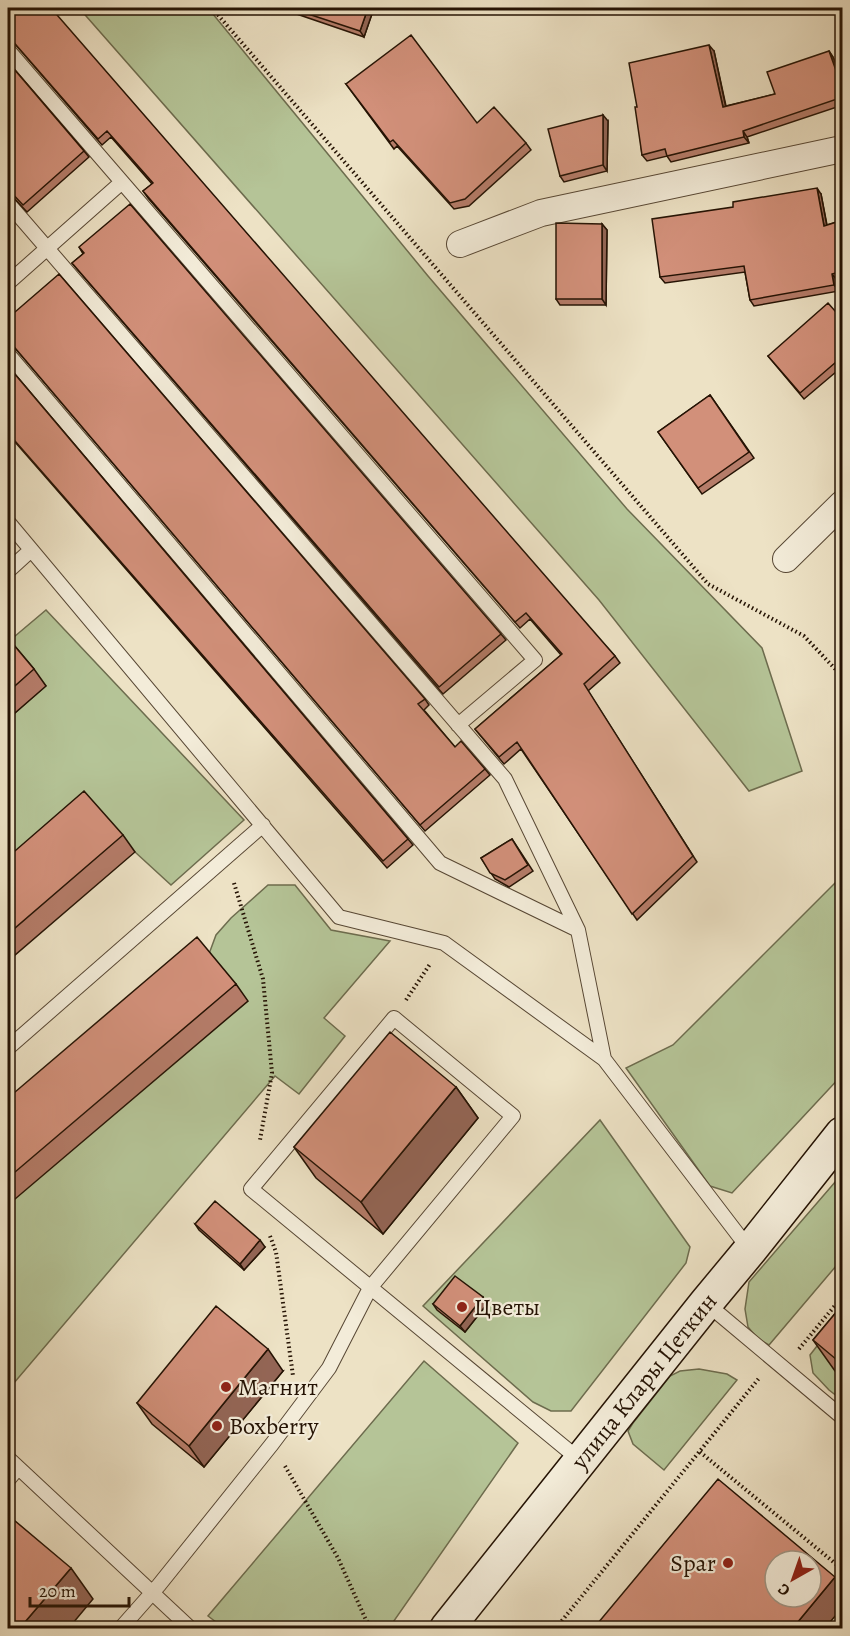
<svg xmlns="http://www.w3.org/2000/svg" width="850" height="1636" font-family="Alegreya,serif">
	<rect width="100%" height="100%" fill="#ede2c5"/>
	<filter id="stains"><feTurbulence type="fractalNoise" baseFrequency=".00333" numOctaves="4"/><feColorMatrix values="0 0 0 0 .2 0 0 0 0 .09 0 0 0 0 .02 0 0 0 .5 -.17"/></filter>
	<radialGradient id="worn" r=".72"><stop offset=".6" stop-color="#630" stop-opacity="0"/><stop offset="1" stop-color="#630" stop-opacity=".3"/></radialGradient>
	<path fill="#b5c497" stroke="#6d6c4e" stroke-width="1.5" d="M 79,8 L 208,8 L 428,276 L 627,509 L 762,648 L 802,771 L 749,791 L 599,600 Z
		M 46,610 L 244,820 L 171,885 L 135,852 L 8,884 L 8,719 L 46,686 L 8,642 Z
		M 842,876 L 842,1075 L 732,1193 L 710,1186 L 626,1068 L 673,1045 Z
		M 268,885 L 295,885 L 331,930 L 390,941 L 324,1018 L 345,1036 L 299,1094 L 275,1076 L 8,1390 L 8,1205 L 209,954 L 216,935 L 231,918 Z
		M 600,1120 L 690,1247 L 686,1263 L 571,1411 L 551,1411 L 533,1402 L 423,1306 Z
		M 842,1174 L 842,1259 L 769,1345 L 758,1339 L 748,1327 L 745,1309 L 749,1282 Z
		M 842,1314 L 842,1400 L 829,1390 L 813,1373 L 810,1355 Z
		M 424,1361 L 518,1443 L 389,1628 L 224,1628 L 208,1616 Z
		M 699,1369 L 727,1374 L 737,1380 L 664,1470 L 633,1444 L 628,1431 L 633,1423 L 670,1376 L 680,1371 Z"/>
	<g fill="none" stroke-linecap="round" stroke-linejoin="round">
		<defs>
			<path id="lane" d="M 8,50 L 122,182 L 8,283
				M 122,182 L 535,660 L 458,725
				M 8,203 L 505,779 L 578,930 L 604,1059 L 749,1249
				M 8,354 L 440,863 L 578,930
				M 8,522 L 339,917 L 444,943 L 604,1059
				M 8,571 L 31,550
				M 8,1048 L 263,825
				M 706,1303 L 842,1417
				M 8,1458 L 190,1628
				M 8,1480 L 18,1468
				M 121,1628 L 159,1585 L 272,1444 L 329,1368 L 370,1288 L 513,1116 L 394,1018 L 251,1189 L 581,1461"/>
			<path id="street" d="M 460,244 L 541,213 L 842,149
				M 786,559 L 842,504"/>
			<g id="secondary">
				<path id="s1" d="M 447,1628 L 706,1303 L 750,1250 L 842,1134"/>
			</g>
		</defs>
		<use href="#lane" stroke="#574734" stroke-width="16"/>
		<use href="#street" stroke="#574734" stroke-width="28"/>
		<use href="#secondary" stroke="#251304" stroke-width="36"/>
		<path stroke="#251304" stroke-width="4" stroke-dasharray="1.5 3" stroke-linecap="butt" d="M 212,8 L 708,584 L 804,636 L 842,676
			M 234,883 L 263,979 L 272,1073 L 260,1140
			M 406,1000 L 430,964
			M 270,1236 L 276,1252 L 293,1376
			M 799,1349 L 842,1297
			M 700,1452 L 842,1569
			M 285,1466 L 338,1558 L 366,1620 L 372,1628
			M 556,1628 L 760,1377"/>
		<use href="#lane" stroke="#f3ecd9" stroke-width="14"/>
		<use href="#street" stroke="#f3ecd9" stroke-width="26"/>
		<use href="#secondary" stroke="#f3ecd9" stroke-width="33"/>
	</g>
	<path fill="#b57c69" stroke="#251304" stroke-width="1.5" d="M 8,8 L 615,656 L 620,663 L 588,691 L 697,862 L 637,920 L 521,749 L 504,764 L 475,729 L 561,655 L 530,619 L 520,628 L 148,198 L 143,191 L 152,184 L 111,137 L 102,145 L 15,44 L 10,41 L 8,42 Z
		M 283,8 L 374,8 L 364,37 L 285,10 Z
		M 714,51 L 726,106 L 775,94 L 829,51 L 833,57 L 843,84 L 843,105 L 747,137 L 749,143 L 671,162 L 667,156 L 647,161 L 642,155 L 637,107 Z
		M 8,62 L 84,151 L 89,157 L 27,212 L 11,195 L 8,194 Z
		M 346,84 L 477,123 L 526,143 L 531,150 L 469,206 L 454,209 L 397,146 L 394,149 Z
		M 608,121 L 607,171 L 564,182 L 560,176 Z
		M 821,194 L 827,225 L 843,220 L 843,278 L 837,280 L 839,291 L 754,306 L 750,300 L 745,272 L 665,283 L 660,277 Z
		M 8,215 L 14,224 L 8,229 Z
		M 602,224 L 607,230 L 606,305 L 560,305 L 556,299 Z
		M 79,247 L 501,634 L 506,640 L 443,694 L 77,269 L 72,263 L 83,254 Z
		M 8,318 L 425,699 L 429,705 L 424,710 L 455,747 L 485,769 L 490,775 L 425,831 L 15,348 L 10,345 L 8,346 Z
		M 843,320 L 843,366 L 804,399 L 768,356 Z
		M 8,366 L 408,839 L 413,845 L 387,868 L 8,434 Z
		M 710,395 L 754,458 L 702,494 L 658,432 Z
		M 8,638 L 34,669 L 46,686 L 8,719 Z
		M 123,835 L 135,852 L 8,961 L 8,857 Z
		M 512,839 L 533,871 L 509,887 L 495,879 L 481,858 Z
		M 236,984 L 248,1001 L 8,1205 L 8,1098 Z
		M 456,1087 L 478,1118 L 383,1234 L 316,1178 L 294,1147 Z
		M 195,1224 L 265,1247 L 244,1270 L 199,1230 Z
		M 433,1304 L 487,1304 L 465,1332 L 437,1310 Z
		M 843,1304 L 843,1378 L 835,1371 L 813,1340 Z
		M 283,1371 L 204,1467 L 152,1424 L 137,1403 Z"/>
	<path fill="#936555" stroke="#251304" stroke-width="1.5" d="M 368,8 L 374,8 L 364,37 L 360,31 Z
		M 709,45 L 714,51 L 727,113 L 723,107 Z
		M 829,51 L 833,57 L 843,84 L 843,90 Z
		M 603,115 L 608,121 L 607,171 L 603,165 Z
		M 743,131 L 747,137 L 749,143 L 744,137 Z
		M 817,188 L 821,194 L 828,232 L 824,226 Z
		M 602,224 L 607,230 L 606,305 L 602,299 Z
		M 832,274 L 837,280 L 839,291 L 834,285 Z
		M 456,1087 L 478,1118 L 383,1234 L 361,1202 Z
		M 260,1240 L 265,1247 L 244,1270 L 240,1264 Z
		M 483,1297 L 487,1304 L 465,1332 L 460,1326 Z
		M 268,1349 L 283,1371 L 204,1467 L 189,1446 Z
		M 71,1568 L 93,1599 L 68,1629 L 19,1629 Z
		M 835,1577 L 843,1587 L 843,1607 L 824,1629 L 792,1629 Z"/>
	<path fill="#d2907a" stroke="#251304" stroke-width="1.5" fill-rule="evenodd" d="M 8,8 L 51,8 L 615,656 L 584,684 L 693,856 L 632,914 L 517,742 L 499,757 L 475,729 L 562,654 L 526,613 L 515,622 L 143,191 L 153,183 L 107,131 L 98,139 L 10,38 L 8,36 Z
		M 290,8 L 368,8 L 360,31 Z
		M 411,35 L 477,123 L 494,107 L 526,143 L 465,199 L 450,203 L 393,140 L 390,142 L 346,84 Z
		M 709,45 L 723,107 L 775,94 L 767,72 L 829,51 L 843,90 L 843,97 L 743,131 L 744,137 L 667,156 L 665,149 L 642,155 L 635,107 L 637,107 L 629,63 Z
		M 8,62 L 84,151 L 23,205 L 8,189 Z
		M 603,115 L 603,165 L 560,176 L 548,129 Z
		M 817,188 L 824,226 L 843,220 L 843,271 L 832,274 L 834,285 L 750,300 L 744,266 L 660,277 L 652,219 L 733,207 L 733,202 Z
		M 130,204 L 501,634 L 439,687 L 72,263 L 84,253 L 79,247 Z
		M 556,223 L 602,224 L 602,299 L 556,299 Z
		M 59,274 L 425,699 L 418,704 L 455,747 L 461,741 L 485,769 L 420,825 L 10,342 L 8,340 L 8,318 Z
		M 828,303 L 843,320 L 843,356 L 800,393 L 768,356 Z
		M 8,366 L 408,839 L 383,861 L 8,433 Z
		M 710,395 L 749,452 L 698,488 L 658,432 Z
		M 8,638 L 34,669 L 8,692 Z
		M 84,791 L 123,835 L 8,934 L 8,857 Z
		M 512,839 L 528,865 L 505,880 L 490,873 L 481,858 Z
		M 197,937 L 236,984 L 8,1178 L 8,1098 Z
		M 390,1032 L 456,1087 L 361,1202 L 294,1147 Z
		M 215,1201 L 260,1240 L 240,1264 L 195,1224 Z
		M 455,1276 L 483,1297 L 460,1326 L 433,1304 Z
		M 843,1304 L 843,1365 L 813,1340 Z
		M 216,1306 L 268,1349 L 189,1446 L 137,1403 Z
		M 718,1479 L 835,1577 L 792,1629 L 593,1629 ZM 775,1561 L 811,1561 L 811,1597 L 775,1597 Z
		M 8,1515 L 71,1568 L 19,1629 L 8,1629 Z"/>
	<g fill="#8f2418" stroke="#f3ecd9" stroke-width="2">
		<circle cx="462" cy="1307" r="6"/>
		<circle cx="226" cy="1387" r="6"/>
		<circle cx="217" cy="1426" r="6"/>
		<circle cx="728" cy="1563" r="6"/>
	</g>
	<g text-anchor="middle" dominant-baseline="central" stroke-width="4.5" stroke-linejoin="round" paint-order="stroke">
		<g font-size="24" fill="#251304" stroke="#f3ecd9" text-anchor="start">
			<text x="474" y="1307">Цветы</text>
			<text x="238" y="1387">Магнит</text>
			<text x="229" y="1426">Boxberry</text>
			<text x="716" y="1563" text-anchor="end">Spar</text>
		</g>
		<g font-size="24" fill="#251304" stroke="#f3ecd9">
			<text stroke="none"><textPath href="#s1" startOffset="316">улица Клары Цеткин</textPath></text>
		</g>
	</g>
	<rect width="850" height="1636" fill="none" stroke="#ede2c5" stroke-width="30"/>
	<rect x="9" y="9" width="832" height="1618" fill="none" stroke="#251304" stroke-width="3"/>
	<rect x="15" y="15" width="820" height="1606" fill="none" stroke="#251304" stroke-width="1.5"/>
	<g transform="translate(793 1579) rotate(220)"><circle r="28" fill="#f3ecd9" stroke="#a19584" stroke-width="1.5"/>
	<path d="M0-4.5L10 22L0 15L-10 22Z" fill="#8f2418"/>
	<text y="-9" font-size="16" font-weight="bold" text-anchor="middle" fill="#251304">С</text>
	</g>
	<path d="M30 1597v9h99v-9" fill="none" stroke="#251304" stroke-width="3"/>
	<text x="39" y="1597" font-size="18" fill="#251304" stroke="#f3ecd9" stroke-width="4.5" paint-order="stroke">20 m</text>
	<rect width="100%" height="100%" filter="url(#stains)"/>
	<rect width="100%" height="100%" fill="url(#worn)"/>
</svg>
